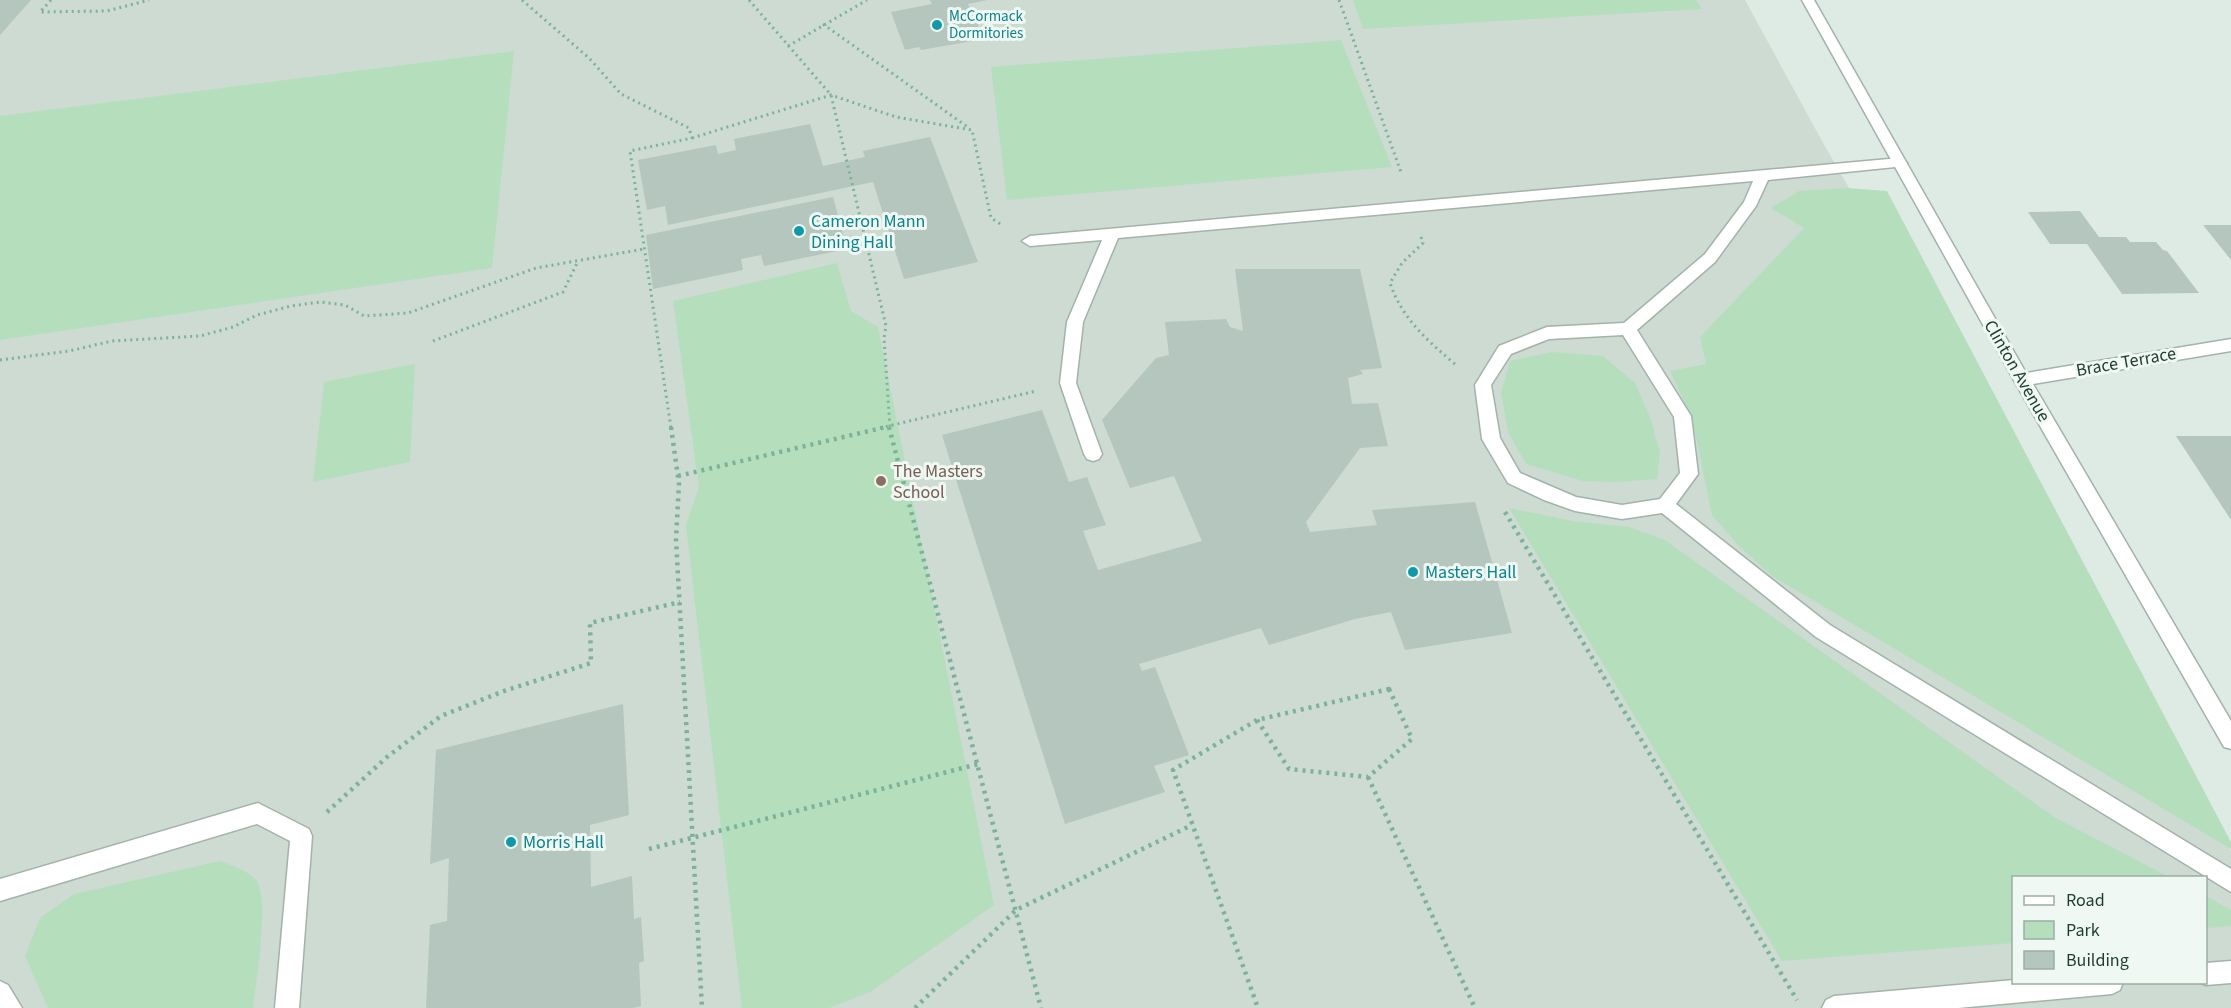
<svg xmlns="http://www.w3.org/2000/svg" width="2231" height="1008" font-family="'Source Sans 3',sans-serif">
	<rect width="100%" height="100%" fill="#deebe4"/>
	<path fill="#cddbd3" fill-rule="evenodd" d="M 0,0 L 1745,0 L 1822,141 L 2231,851 L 2231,1008 L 0,1008 ZM 2014,878 L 2206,878 L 2206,982 L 2014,982 Z"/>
	<path fill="#b5dfbc" d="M 1353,0 L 1696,0 L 1702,9 L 1363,29 Z
		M 1341,40 L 1392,167 L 1007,200 L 991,67 Z
		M 514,51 L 492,268 L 0,340 L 0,116 Z
		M 1847,188 L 1887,191 L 2231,842 L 2231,849 L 1772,576 L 1738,545 L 1712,515 L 1696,437 L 1688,410 L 1670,371 L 1706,364 L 1700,337 L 1804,228 L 1771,208 L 1799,191 Z
		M 837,263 L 851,311 L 878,327 L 994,905 L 872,991 L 829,1008 L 742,1008 L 686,525 L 699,487 L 673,301 Z
		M 1552,352 L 1603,356 L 1635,383 L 1651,420 L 1660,453 L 1657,479 L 1616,482 L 1583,481 L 1526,464 L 1508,432 L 1501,393 L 1510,361 Z
		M 415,364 L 410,462 L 313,482 L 324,382 Z
		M 1509,508 L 1573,521 L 1629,527 L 1665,540 L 2054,817 L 2169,877 L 2014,878 L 2013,943 L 1782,961 Z
		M 220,861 C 233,866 247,870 256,880 C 270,897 256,984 253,1008 L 48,1008 L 25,956 L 40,918 L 74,894 Z
		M 2206,896 L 2231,910 L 2231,926 L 2206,928 Z"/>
	<path fill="#b4c6bd" d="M 0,0 L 31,0 L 0,35 Z
		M 930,0 L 987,0 L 968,4 L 984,39 L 921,50 L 919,47 L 905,50 L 891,12 L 932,4 Z
		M 810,124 L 823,166 L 865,157 L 863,151 L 930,137 L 978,262 L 904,279 L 873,182 L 668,225 L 665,206 L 647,210 L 638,160 L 716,145 L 718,154 L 736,150 L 734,139 Z
		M 833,197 L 847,249 L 764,266 L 761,255 L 741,259 L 743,270 L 653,289 L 646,235 Z
		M 2080,211 L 2099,237 L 2126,237 L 2130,242 L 2156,242 L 2163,250 L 2167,251 L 2199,293 L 2122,294 L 2087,244 L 2050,244 L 2028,212 Z
		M 2203,225 L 2231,225 L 2231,260 Z
		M 1235,269 L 1360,269 L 1382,368 L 1360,370 L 1363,374 L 1348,378 L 1352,404 L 1378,403 L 1388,446 L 1360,448 L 1306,522 L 1310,532 L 1377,525 L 1372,510 L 1475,502 L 1512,633 L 1405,650 L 1391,612 L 1355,619 L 1269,645 L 1261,628 L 1139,664 L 1142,671 L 1155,667 L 1189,755 L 1154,766 L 1165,792 L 1065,824 L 942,435 L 1042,410 L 1069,482 L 1087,477 L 1106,525 L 1083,531 L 1098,570 L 1202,541 L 1174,476 L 1130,488 L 1102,420 L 1156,358 L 1169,355 L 1165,322 L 1226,319 L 1230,327 L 1243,331 Z
		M 2176,436 L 2231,436 L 2231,520 Z
		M 623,704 L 629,815 L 590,825 L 591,887 L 632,876 L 634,919 L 641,917 L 644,961 L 639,963 L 641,1006 L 633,1008 L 426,1008 L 430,925 L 447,921 L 449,858 L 430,864 L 436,750 Z"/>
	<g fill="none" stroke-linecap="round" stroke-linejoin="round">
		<defs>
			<path id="service" d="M 1900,158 L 1907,163 L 1905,166 L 1768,180 L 1756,206 L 1715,262 L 1637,330 L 1691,416 L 1698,474 L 1676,504 L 1830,625 L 2231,869 L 2231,892 L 1816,637 L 1662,513 L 1622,519 L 1575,511 L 1544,500 L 1508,483 L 1482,439 L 1475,385 L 1499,346 L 1547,327 L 1624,323 L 1705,254 L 1744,202 L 1753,181 L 1118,238 L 1083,322 L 1076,383 L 1102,454 L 1099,459 L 1093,461 L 1087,459 L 1084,454 L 1060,383 L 1067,322 L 1102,240 L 1030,246 L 1022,241 L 1030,236 ZM 1623,335 L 1674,417 L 1680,473 L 1660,499 L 1622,505 L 1576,497 L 1520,473 L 1500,438 L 1491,385 L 1511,354 L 1549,339 Z
				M 258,803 L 309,829 L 312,836 L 299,1008 L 275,1008 L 290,841 L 257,824 L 0,901 L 0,879 Z"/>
			<path id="minor" d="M 1802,0 L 1814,0 L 2026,373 L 2231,339 L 2231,351 L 2033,384 L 2231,721 L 2231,749 L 2224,747 L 2016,384 Z
				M 2231,961 L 2231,983 L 2206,985 L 2199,982 L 2206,982 L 2206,963 Z
				M 2014,980 L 2014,982 L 2123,982 L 2120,990 L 2112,994 L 1958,1008 L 1822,1008 L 1826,1000 L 1834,996 Z
				M 0,981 L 8,985 L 22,1008 L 0,1008 Z"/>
		</defs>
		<use href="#service" stroke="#a1b3ab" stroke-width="3"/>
		<use href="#minor" stroke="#a1b3ab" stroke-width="3"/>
		<path stroke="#7cb29b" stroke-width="3" stroke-dasharray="2 4" stroke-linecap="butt" d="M 51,0 L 40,12 L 107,11 L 149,0
			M 522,0 L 589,58 L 621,94 L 689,128 L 692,138 L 630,151 L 671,428
			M 749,0 L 831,95 L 886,326 L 884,338 L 890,428
			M 1339,0 L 1402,175
			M 823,24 L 969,128
			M 788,46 L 867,0
			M 692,138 L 831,95 L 896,117 L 972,130 L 991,218 L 1002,225
			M 1421,237 L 1423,243 L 1402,263 L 1390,283 C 1402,319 1428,341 1456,365
			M 433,341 L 563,292 L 578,261
			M 0,360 L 69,351 L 112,341 L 200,336 L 233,327 L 257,315 L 291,306 L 320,302 L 345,305 L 364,316 L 408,313 L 536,268 L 644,249
			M 880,428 L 1036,391"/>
		<path stroke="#7cb29b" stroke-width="4.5" stroke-dasharray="3 5" stroke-linecap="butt" d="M 671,427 L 679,484 L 676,539 L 702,1008
			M 889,427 L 1041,1008
			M 678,476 L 886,427
			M 1505,512 L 1797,1000
			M 1389,689 L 1412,739 L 1368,777 L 1289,769 L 1257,720 Z
			M 1257,720 L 1173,770 L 1258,1008
			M 1368,777 L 1475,1008
			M 327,812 L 387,757 L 441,716 L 504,691 L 591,663 L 590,623 L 680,602
			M 649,849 L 978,764
			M 915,1008 L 1016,910 L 1192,825"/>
		<use href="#service" fill="#fff" fill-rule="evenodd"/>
		<use href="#minor" fill="#fff" fill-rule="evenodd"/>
	</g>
	<g fill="#0f9aa8" stroke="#eff8f2" stroke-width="2">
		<circle cx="937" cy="25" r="6"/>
		<circle cx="799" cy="231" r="6"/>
		<circle cx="1413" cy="572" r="6"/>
		<circle cx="511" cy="842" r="6"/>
	</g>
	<circle fill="#8d6e63" stroke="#eff8f2" stroke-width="2" cx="881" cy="481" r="6"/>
	<g text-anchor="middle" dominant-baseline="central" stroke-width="6" stroke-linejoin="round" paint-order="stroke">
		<g font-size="15" fill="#0d838f" stroke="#eff8f2" text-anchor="start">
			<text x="949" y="16">McCormack<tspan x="949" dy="17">Dormitories</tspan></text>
		</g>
		<g font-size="18" fill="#0d838f" stroke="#eff8f2" text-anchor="start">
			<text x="811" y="221">Cameron Mann<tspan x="811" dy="21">Dining Hall</tspan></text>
			<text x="1425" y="572">Masters Hall</text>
			<text x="523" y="842">Morris Hall</text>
		</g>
		<g font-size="18" fill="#1e3c31" stroke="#eff8f2">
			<text transform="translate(2126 362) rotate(-10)">Brace Terrace</text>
			<text transform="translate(2017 371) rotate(60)">Clinton Avenue</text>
		</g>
		<g font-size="18" fill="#785e54" stroke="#eff8f2" text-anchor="start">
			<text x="893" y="471">The Masters<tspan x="893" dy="21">School</tspan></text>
		</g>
	</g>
	<rect x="2012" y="876" width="195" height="108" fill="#eff8f2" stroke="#9bada5" stroke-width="1.5"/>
	<rect x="2024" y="896" width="30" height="9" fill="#ffffff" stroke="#9bada5" stroke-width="1.5"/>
	<text x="2066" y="906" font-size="18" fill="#1e3c31">Road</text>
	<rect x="2024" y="921" width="30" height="18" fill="#b5dfbc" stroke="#9bada5" stroke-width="1.5"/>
	<text x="2066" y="936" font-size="18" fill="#1e3c31">Park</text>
	<rect x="2024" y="951" width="30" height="18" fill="#b4c6bd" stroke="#9bada5" stroke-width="1.5"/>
	<text x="2066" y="966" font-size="18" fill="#1e3c31">Building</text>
</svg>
